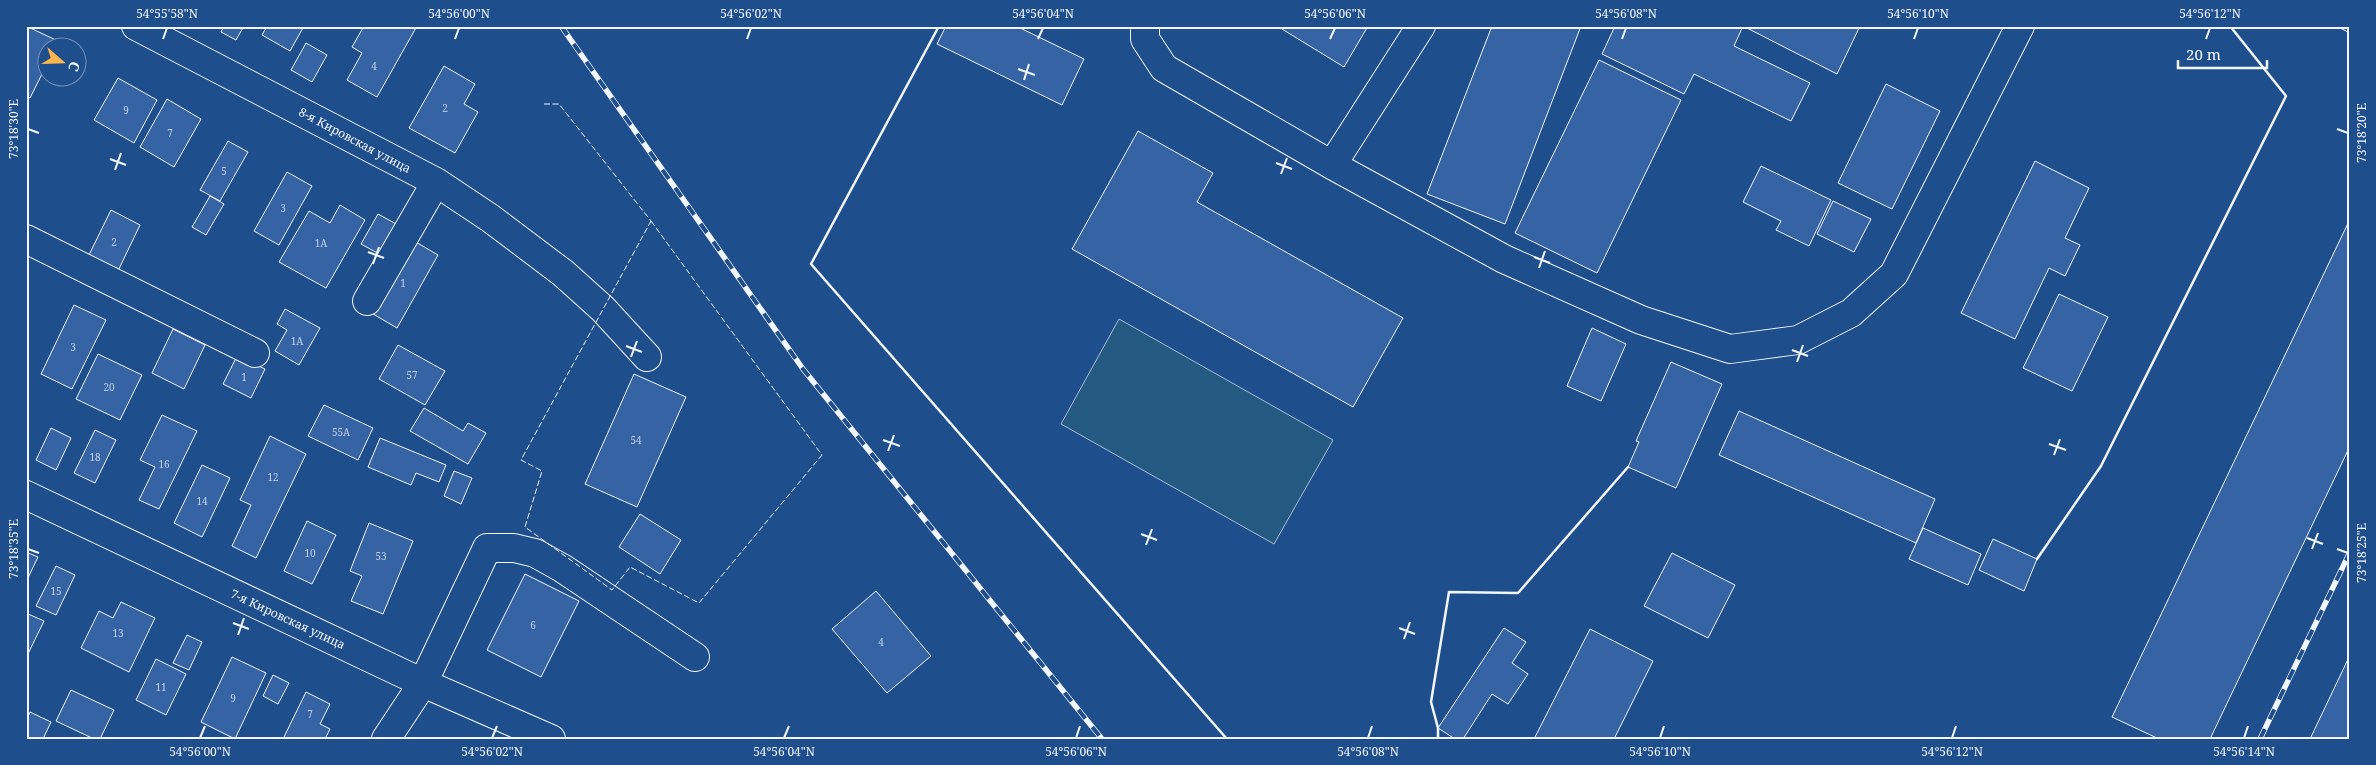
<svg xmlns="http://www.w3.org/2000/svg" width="2376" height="765" font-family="'Noto Serif',serif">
	<rect width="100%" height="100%" fill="#1f4e8c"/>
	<path fill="#245a82" stroke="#a8bbd7" d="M 1119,319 L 1333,440 L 1274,544 L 1061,424 Z"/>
	<path fill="#3563a3" stroke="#f2f6ff" d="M 26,26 L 58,41 L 54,48 L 48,48 L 48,62 L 30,98 L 26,96 Z
		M 224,26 L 244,26 L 236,40 L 221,32 Z
		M 267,26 L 304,26 L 290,51 L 262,35 Z
		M 364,26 L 417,26 L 377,97 L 347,80 L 362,53 L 352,47 Z
		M 946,26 L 1016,26 L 1084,59 L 1062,105 L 937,44 Z
		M 1277,26 L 1368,26 L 1344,67 Z
		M 1492,26 L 1581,26 L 1505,224 L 1427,194 Z
		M 1615,26 L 1743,26 L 1734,46 L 1810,83 L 1791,121 L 1694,74 L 1684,94 L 1602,54 Z
		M 1743,26 L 1860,26 L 1837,74 Z
		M 2336,26 L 2350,26 L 2350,27 L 2348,32 Z
		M 306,43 L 327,55 L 312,82 L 291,70 Z
		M 1599,60 L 1681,100 L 1597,273 L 1515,233 Z
		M 444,66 L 475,84 L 464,104 L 478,112 L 455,153 L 409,128 Z
		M 118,78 L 157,100 L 134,143 L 94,120 Z
		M 1886,84 L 1940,111 L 1892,209 L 1838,183 Z
		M 167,99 L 201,119 L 174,167 L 140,147 Z
		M 1138,131 L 1213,173 L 1197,202 L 1403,318 L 1353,407 L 1072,249 Z
		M 228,141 L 248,152 L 220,201 L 200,190 Z
		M 2035,161 L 2089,188 L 2065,238 L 2080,245 L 2065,276 L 2049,268 L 2015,339 L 1961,313 Z
		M 1761,166 L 1831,200 L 1809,246 L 1776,230 L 1781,221 L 1743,202 Z
		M 287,172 L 312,186 L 279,245 L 254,231 Z
		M 210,196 L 224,204 L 206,235 L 192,227 Z
		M 1833,201 L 1871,219 L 1854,252 L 1817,234 Z
		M 340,205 L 365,220 L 326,288 L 279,262 L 309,211 L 330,223 Z
		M 111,210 L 140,225 L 117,273 L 87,259 Z
		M 378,214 L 398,225 L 381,255 L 361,244 Z
		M 2350,219 L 2350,446 L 2210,739 L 2159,739 L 2112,717 Z
		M 409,238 L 438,255 L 397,328 L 368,311 Z
		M 2059,294 L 2108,317 L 2072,391 L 2023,368 Z
		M 74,305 L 106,320 L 72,389 L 41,374 Z
		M 285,309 L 320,328 L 299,365 L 275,351 L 287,330 L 277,324 Z
		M 1592,328 L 1626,344 L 1601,401 L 1567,386 Z
		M 173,329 L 205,345 L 184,389 L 152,373 Z
		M 398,345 L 445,371 L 425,405 L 379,379 Z
		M 98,354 L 142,375 L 120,420 L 76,399 Z
		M 237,356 L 265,369 L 251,398 L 223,384 Z
		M 1671,362 L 1722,384 L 1676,488 L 1628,467 L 1639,442 L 1636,441 Z
		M 634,374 L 686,397 L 637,507 L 585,484 Z
		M 324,405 L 373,428 L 358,460 L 308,436 Z
		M 424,408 L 463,431 L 468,423 L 486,433 L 468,464 L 410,431 Z
		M 1739,411 L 1935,499 L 1916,543 L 1719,455 Z
		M 162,415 L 197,431 L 159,509 L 139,500 L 155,467 L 140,460 Z
		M 51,428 L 71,438 L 56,470 L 36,460 Z
		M 95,430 L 116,440 L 95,483 L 74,473 Z
		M 270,436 L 306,454 L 256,558 L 232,546 L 251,505 L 240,500 Z
		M 380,438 L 446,465 L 439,482 L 416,473 L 411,485 L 368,467 Z
		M 202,465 L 230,478 L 202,537 L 174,523 Z
		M 454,471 L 472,478 L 461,504 L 444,496 Z
		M 640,514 L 681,540 L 660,574 L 619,547 Z
		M 307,521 L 336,535 L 312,584 L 284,571 Z
		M 369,523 L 413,541 L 383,614 L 351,601 L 362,576 L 350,571 Z
		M 1923,528 L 1981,554 L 1968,585 L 1909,559 Z
		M 1993,539 L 2037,559 L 2024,591 L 1979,570 Z
		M 26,552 L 38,557 L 26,582 Z
		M 1672,553 L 1735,585 L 1708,638 L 1644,606 Z
		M 56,566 L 75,575 L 56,615 L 36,606 Z
		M 525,574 L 579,601 L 541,677 L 487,650 Z
		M 876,591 L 931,656 L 887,693 L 832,629 Z
		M 121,602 L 155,618 L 129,672 L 81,648 L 99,611 L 113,618 Z
		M 26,613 L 44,621 L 26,658 Z
		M 1504,628 L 1526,642 L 1512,663 L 1528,674 L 1508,704 L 1492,694 L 1463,739 L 1455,739 L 1438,728 Z
		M 1590,629 L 1653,661 L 1614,739 L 1534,739 Z
		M 187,635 L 202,642 L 189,670 L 173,663 Z
		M 2350,655 L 2350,739 L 2310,739 Z
		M 232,657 L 266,673 L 235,739 L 201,722 Z
		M 156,659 L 186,674 L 166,715 L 136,700 Z
		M 273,675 L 289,683 L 278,704 L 263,696 Z
		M 71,690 L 114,710 L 100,739 L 94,739 L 56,721 Z
		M 306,692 L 330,704 L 320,724 L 330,729 L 325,739 L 283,739 Z
		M 30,712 L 51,722 L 43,739 L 26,739 L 26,721 Z"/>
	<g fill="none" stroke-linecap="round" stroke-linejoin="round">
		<defs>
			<path id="minor" d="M 136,26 L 436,182 L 490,218 L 563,273 L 603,309 L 647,357
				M 1145,26 L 1145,39 L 1164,68 L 1332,165 L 1504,259 L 1641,320 L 1730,349 L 1798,340 L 1851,313 L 1894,274 L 2020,26
				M 1332,165 L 1421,26
				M 26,239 L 255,353
				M 367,301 L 436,182
				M 26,495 L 423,683 L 551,739
				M 386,739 L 423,683 L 487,548 L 514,548 L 535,553 L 562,568 L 695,657"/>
		</defs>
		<use href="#minor" stroke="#f2f6ff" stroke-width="30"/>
		<use href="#minor" stroke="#1f4e8c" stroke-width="28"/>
		<defs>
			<path id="rail" d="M 561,26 L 803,369 L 1102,739
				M 2260,739 L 2350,552"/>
		</defs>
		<use href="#rail" stroke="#f2f6ff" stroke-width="5.5"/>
		<use href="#rail" stroke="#1f4e8c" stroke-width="4" stroke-dasharray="11" stroke-linecap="butt"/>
		<path stroke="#f2f6ff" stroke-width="1" stroke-dasharray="6 2.5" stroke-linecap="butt" d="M 544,104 L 559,104 L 651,221
			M 651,221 L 822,455 L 699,603 L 630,567 L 612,590 L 525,527 L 542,471 L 521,460 Z"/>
		<path stroke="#f2f6ff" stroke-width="2.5" d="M 939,26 L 811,264 L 1227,739
			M 2037,559 L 2101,466 L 2286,96 L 2230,26
			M 1438,739 L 1438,728 L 1431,702 L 1449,592 L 1518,593 L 1628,467"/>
	</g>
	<path fill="none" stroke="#f2f6ff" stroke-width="2" d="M 163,39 L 167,28M 455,39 L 459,28M 747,39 L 751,28M 1038,39 L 1043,28M 1330,39 L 1335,28M 1622,39 L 1626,28M 1914,39 L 1918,28M 2206,39 L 2210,28M 1018,69 L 1035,75M 1024,80 L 1029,64M 28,129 L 39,133M 2337,129 L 2348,133M 110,159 L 126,165M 1276,163 L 1292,169M 115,170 L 121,153M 1281,174 L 1287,158M 368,252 L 384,258M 1534,257 L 1550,263M 373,264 L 379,247M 1539,268 L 1545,251M 626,346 L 642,352M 1792,350 L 1808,356M 631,357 L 637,341M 1797,362 L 1803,345M 883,440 L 900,446M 2049,444 L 2066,450M 888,451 L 894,435M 2054,455 L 2060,439M 1141,534 L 1157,540M 2307,538 L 2323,544M 1146,545 L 1152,529M 28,549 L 39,553M 2312,549 L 2318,533M 2337,549 L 2348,553M 233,623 L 249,629M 1399,628 L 1415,634M 238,635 L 244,618M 1404,639 L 1410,622M 200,738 L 205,726M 492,738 L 497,726M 784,738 L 789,726M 1076,738 L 1080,726M 1368,738 L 1372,726M 1660,738 L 1664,726M 1952,738 L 1956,726M 2244,738 L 2248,726"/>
	<g text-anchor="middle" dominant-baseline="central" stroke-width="4" stroke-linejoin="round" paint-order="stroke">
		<g font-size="10" fill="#c3d1e8">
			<text x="374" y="66">4</text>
			<text x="445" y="108">2</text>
			<text x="126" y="110">9</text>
			<text x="170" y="133">7</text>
			<text x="224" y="171">5</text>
			<text x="283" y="208">3</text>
			<text x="114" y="242">2</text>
			<text x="321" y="243">1А</text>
			<text x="403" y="283">1</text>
			<text x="297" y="341">1А</text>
			<text x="73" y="347">3</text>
			<text x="412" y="375">57</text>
			<text x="244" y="377">1</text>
			<text x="109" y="387">20</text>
			<text x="341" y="432">55А</text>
			<text x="636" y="440">54</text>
			<text x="95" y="457">18</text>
			<text x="164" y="464">16</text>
			<text x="273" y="477">12</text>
			<text x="202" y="501">14</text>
			<text x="310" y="553">10</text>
			<text x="381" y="556">53</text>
			<text x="56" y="591">15</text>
			<text x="533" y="625">6</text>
			<text x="118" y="633">13</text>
			<text x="881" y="642">4</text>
			<text x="161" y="687">11</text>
			<text x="233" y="698">9</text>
			<text x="310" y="714">7</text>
		</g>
		<g font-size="12" fill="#f2f6ff" stroke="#1f4e8c">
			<text transform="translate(355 140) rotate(28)">8-я Кировская улица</text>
			<text transform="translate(288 619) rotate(25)">7-я Кировская улица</text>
		</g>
	</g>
	<rect width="2376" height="765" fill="none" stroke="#1f4e8c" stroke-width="55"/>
	<g transform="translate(62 62) rotate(110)"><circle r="24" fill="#1f4e8c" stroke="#7391ba"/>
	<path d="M0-4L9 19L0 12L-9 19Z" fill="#ffb74d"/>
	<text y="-8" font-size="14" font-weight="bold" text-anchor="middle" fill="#f2f6ff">С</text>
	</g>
	<path d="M2178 60v8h89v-8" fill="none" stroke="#f2f6ff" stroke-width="2.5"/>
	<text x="2186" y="60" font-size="15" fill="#f2f6ff" stroke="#1f4e8c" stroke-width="4" paint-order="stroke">20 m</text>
	<rect x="28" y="28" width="2320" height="710" fill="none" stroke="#f2f6ff" stroke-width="2"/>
	<g font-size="12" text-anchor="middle" fill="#f2f6ff">
		<text x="167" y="18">54°55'58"N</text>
		<text x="459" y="18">54°56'00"N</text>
		<text x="751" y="18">54°56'02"N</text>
		<text x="1043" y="18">54°56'04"N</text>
		<text x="1335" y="18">54°56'06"N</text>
		<text x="1626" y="18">54°56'08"N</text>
		<text x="1918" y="18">54°56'10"N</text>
		<text x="2210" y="18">54°56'12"N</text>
		<text transform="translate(14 129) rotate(-90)" y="4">73°18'30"E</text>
		<text transform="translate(2362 133) rotate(-90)" y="4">73°18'20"E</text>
		<text transform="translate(14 549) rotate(-90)" y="4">73°18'35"E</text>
		<text transform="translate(2362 553) rotate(-90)" y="4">73°18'25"E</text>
		<text x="200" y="756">54°56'00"N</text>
		<text x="492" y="756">54°56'02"N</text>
		<text x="784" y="756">54°56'04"N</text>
		<text x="1076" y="756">54°56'06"N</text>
		<text x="1368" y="756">54°56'08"N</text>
		<text x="1660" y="756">54°56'10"N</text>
		<text x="1952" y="756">54°56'12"N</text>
		<text x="2244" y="756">54°56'14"N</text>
	</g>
</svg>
